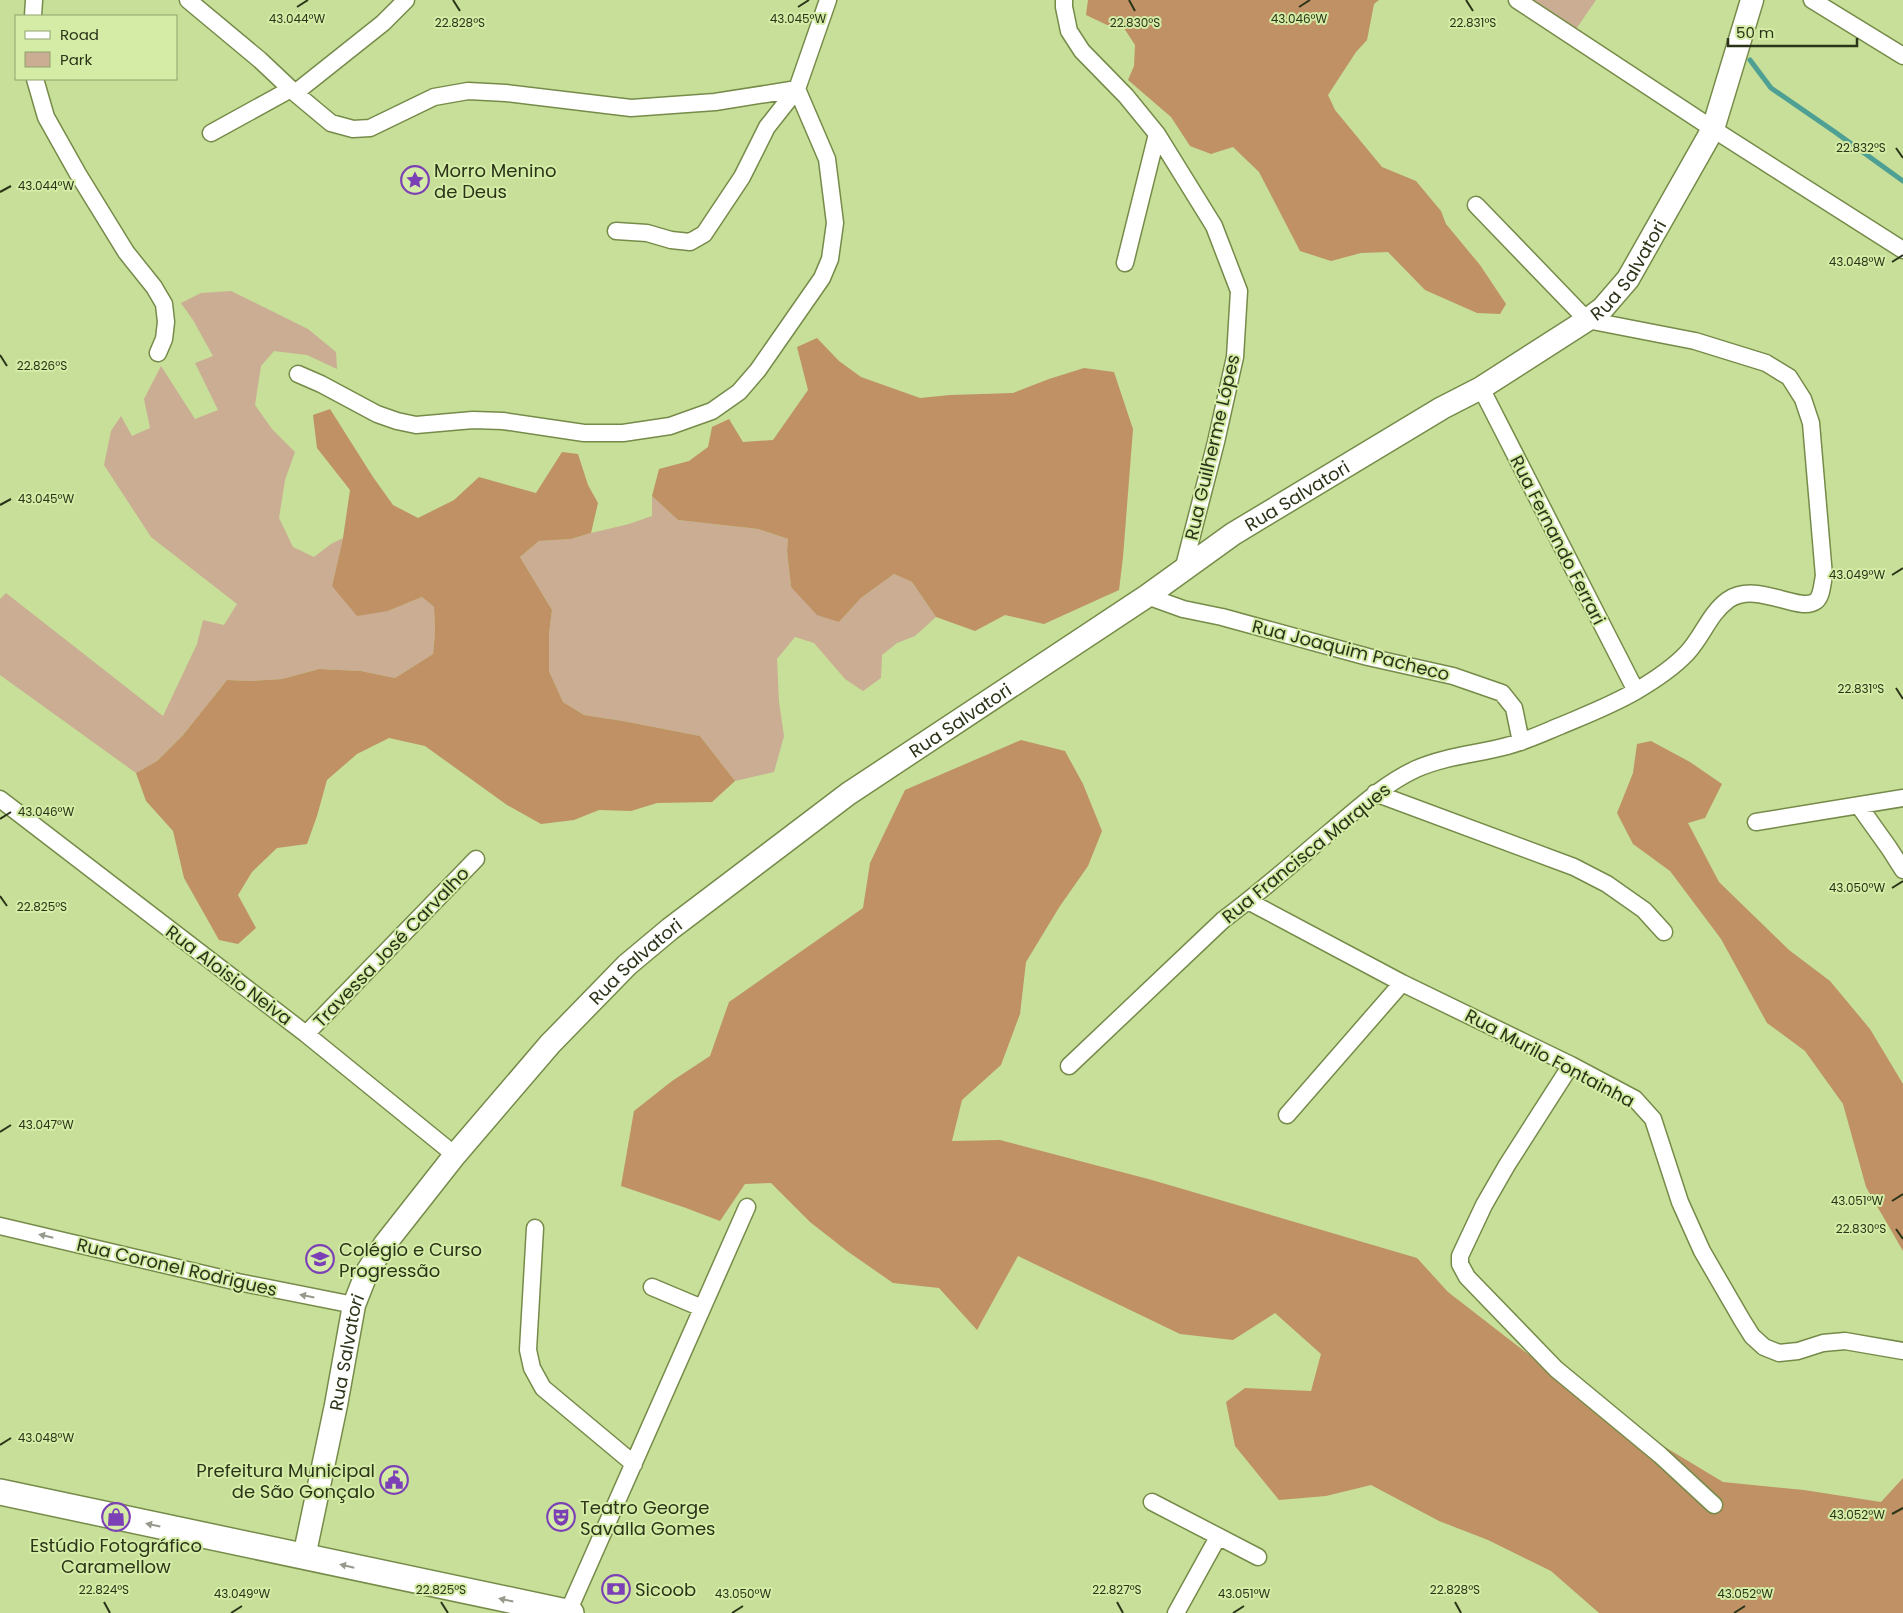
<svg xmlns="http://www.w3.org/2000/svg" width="1903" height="1613" font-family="Poppins,sans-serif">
	<rect width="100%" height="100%" fill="#c7df99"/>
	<path fill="#caad93" d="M 1528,0 L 1596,0 L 1574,32 Z
		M 231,291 L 308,329 L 336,352 L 337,369 L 307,355 L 274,351 L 261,366 L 255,405 L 272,429 L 295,452 L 285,480 L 279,518 L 293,547 L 314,557 L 331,544 L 343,538 L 332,586 L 388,611 L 422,597 L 434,607 L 435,633 L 433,654 L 395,678 L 361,671 L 319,669 L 282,679 L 250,681 L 227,680 L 183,735 L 157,761 L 136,773 L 0,675 L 0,599 L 6,593 L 163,716 L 197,644 L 203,620 L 224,625 L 237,604 L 151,537 L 104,465 L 111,431 L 121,416 L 132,436 L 150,428 L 144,399 L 161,366 L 195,419 L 218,410 L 195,363 L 213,356 L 193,320 L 181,303 L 201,293 Z
		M 652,496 L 678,520 L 758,529 L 788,539 L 787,551 L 791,587 L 839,622 L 861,598 L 894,574 L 912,582 L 936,617 L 915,636 L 897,643 L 882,655 L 881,678 L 863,691 L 845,679 L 814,643 L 795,637 L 777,659 L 779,702 L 784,736 L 774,772 L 735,781 L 700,736 L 623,721 L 584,715 L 563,702 L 549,671 L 549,634 L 552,610 L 520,557 L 539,541 L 571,539 L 591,533 L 629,524 L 652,516 Z"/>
	<path fill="#bf9165" d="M 1088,0 L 1379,0 L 1374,4 L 1367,40 L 1356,52 L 1328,95 L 1335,110 L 1382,167 L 1416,181 L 1441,211 L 1446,224 L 1480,265 L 1506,304 L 1500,314 L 1477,313 L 1425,290 L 1388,252 L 1361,253 L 1331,261 L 1300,251 L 1259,172 L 1233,147 L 1211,154 L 1190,146 L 1171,117 L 1128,80 L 1134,66 L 1135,45 L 1122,25 L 1107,25 L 1086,15 Z
		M 817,338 L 839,361 L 861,377 L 920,398 L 950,395 L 1013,393 L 1049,379 L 1084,368 L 1114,372 L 1133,429 L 1123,557 L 1119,590 L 1044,624 L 1005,615 L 975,631 L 936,617 L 912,582 L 894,574 L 861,598 L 839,622 L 817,615 L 791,587 L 787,551 L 788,539 L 758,529 L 678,520 L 652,496 L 659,469 L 689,461 L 708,447 L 712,427 L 729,419 L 743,442 L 773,440 L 808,390 L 797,347 Z
		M 330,409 L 373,477 L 393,505 L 418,518 L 454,500 L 479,477 L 536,493 L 562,452 L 578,454 L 588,485 L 598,503 L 591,533 L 571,539 L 539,541 L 520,557 L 552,610 L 549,634 L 549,671 L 563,702 L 584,715 L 623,721 L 700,736 L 735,781 L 712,802 L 657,803 L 631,811 L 599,810 L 574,820 L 541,824 L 507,805 L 425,746 L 389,738 L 357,754 L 327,780 L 317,816 L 307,844 L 277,848 L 252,872 L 238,895 L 256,928 L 238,944 L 219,940 L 184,878 L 173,831 L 146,801 L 136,773 L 157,761 L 183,735 L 227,680 L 250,681 L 282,679 L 319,669 L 361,671 L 395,678 L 433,654 L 435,633 L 434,607 L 422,597 L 388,611 L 357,616 L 332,586 L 343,538 L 350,490 L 317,448 L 313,415 Z
		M 1021,740 L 1065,751 L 1083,784 L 1102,831 L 1088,866 L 1060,906 L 1026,962 L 1020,1014 L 1001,1065 L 962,1100 L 952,1141 L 1000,1140 L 1152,1180 L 1417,1258 L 1448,1292 L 1590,1402 L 1723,1482 L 1804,1490 L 1881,1502 L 1903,1478 L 1903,1613 L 1599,1613 L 1551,1571 L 1488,1540 L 1439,1521 L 1371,1485 L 1326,1496 L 1279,1500 L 1235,1446 L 1226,1402 L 1245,1388 L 1311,1391 L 1321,1354 L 1275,1313 L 1233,1340 L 1180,1334 L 1018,1256 L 977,1330 L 939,1288 L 893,1283 L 847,1251 L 810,1222 L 771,1183 L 745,1184 L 720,1221 L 686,1208 L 621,1186 L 634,1111 L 672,1081 L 710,1056 L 729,1002 L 863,908 L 870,863 L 905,790 Z
		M 1651,741 L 1690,762 L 1722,784 L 1705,818 L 1688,823 L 1719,882 L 1789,950 L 1830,981 L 1870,1029 L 1903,1084 L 1903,1251 L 1866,1187 L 1843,1104 L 1805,1051 L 1767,1023 L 1721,939 L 1670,871 L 1633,844 L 1617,813 L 1633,773 L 1637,744 Z"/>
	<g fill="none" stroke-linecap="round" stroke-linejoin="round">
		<path stroke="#4e9f94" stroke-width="5" d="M 1750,60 L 1771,88 L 1835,132 L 1903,181"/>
		<defs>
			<path id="street" d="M 188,0 L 260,60 L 295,93 L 331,123 L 353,129 L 370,128 L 434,97 L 468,91 L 506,93 L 631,108 L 715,102 L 797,89
				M 1064,0 L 1064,7 L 1069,31 L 1082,51 L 1126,96 L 1157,134 L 1214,226 L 1239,291 L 1235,357 L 1216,442 L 1183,570
				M 1517,0 L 1713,129 L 1903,250
				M 1812,0 L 1903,56
				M 33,16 L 34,0
				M 35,79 L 46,117 L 78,174 L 126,252 L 154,287 L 164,304 L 166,322 L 164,339 L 158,353
				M 295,93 L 383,23 L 406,0
				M 211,133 L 291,89
				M 616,231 L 647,233 L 671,240 L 690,242 L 704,234 L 742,177 L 767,127 L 797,89
				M 1125,263 L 1157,134
				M 298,374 L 321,384 L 377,414 L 397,421 L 416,425 L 473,420 L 503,421 L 584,433 L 623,433 L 670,426 L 712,411 L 739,392 L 758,370 L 822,278 L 830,259 L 835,223 L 827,159 L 797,89 L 828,0
				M 1481,388 L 1636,691
				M 1147,596 L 1183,609 L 1222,617 L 1368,657 L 1453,676 L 1502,693 L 1514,708 L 1521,742
				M 1375,793 L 1574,867 L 1607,884 L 1644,910 L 1664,932
				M 0,799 L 306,1034 L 455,1155
				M 1859,806 L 1889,848 L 1903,870
				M 1756,822 L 1903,798
				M 1248,901 L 1402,983 L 1571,1065 L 1635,1099 L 1653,1119 L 1680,1202 L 1702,1251 L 1742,1320 L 1752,1336 L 1764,1347 L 1779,1353 L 1798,1351 L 1823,1343 L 1845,1341 L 1903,1351
				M 306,1034 L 476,859
				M 1571,1065 L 1507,1165 L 1484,1205 L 1460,1256 L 1460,1264 L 1467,1277 L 1556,1369 L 1660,1455 L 1714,1505
				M 1069,1066 L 1223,920 C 1261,892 1295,861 1331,831 C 1358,808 1384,784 1416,769 C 1445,756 1478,754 1507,746 C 1526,741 1543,733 1560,726 C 1586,715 1612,705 1636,691 C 1653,681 1673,668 1687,653 C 1703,636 1709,614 1728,600 C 1757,580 1799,614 1816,601 C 1822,596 1822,584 1824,576 L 1811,423 L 1803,399 L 1789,377 L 1766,363 L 1695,341 L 1587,320 L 1476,205
				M 1287,1115 L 1402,983
				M 0,1226 L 238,1282 L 354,1305
				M 535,1228 L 528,1350 L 532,1368 L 543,1388 L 634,1464
				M 652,1287 L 702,1308
				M 1152,1502 L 1258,1557
				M 568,1612 L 747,1207
				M 1176,1613 L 1218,1537"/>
			<g id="secondary">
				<path id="s1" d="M 304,1557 L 336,1405 L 354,1305 L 367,1272 L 385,1244 L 455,1155 L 550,1044 L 627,965 L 670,929 L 848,794 L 1147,596 L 1233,534 L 1442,408 L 1481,388 L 1587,320 L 1603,308 L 1628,279 L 1713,129 L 1752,0"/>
			</g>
			<path id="primary" d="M 0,1492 L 571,1613"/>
		</defs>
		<use href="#street" stroke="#768b49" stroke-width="19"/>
		<use href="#secondary" stroke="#768b49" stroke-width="25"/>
		<use href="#primary" stroke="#768b49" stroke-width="28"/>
		<use href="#street" stroke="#fff" stroke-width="16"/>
		<use href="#secondary" stroke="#fff" stroke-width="22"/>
		<use href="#primary" stroke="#fff" stroke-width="25"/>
	</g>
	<defs><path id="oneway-solid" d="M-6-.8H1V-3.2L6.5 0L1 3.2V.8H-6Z" transform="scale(1.25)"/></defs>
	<g fill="#959a8c">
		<use href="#oneway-solid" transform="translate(46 1236) rotate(-167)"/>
		<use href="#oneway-solid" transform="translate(307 1296) rotate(-169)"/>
		<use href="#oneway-solid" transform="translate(153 1525) rotate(-168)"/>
		<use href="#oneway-solid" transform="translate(347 1566) rotate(-167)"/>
		<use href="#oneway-solid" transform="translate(506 1600) rotate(-168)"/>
	</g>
	<path fill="none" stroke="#2b3418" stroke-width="2" d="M 453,0 L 460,11M 1129,0 L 1135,11M 1466,0 L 1473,11M 297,7 L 308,0M 798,7 L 809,0M 1299,7 L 1310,0M 1896,148 L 1903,158M 0,192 L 11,186M 1892,262 L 1903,255M 0,355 L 7,366M 0,505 L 11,499M 1892,575 L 1903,568M 1896,688 L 1903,699M 0,819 L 11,812M 1892,888 L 1903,881M 0,896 L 7,906M 0,1132 L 11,1125M 1892,1201 L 1903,1194M 1896,1229 L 1903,1239M 0,1445 L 11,1438M 1892,1514 L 1903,1508M 104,1602 L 110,1613M 441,1602 L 448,1613M 1117,1602 L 1123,1613M 1455,1602 L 1461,1613M 231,1613 L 242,1606M 732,1613 L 743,1606M 1233,1613 L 1244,1606M 1734,1613 L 1745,1606"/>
	<defs>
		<symbol id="sight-ring" viewBox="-11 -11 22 22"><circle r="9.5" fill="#d4eca6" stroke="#7c40b6" stroke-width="1.5"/><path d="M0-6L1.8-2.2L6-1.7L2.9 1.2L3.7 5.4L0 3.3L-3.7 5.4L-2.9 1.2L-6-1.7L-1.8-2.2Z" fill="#7c40b6"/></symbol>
		<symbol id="school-ring" viewBox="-11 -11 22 22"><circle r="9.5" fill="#d4eca6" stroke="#7c40b6" stroke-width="1.5"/><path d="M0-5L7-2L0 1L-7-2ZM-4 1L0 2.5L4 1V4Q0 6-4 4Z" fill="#7c40b6"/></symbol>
		<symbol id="civic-ring" viewBox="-11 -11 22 22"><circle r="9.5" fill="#d4eca6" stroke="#7c40b6" stroke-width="1.5"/><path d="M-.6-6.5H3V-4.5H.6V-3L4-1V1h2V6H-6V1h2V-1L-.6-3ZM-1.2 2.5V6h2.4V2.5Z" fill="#7c40b6"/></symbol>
		<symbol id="shop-ring" viewBox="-11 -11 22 22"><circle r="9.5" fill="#d4eca6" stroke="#7c40b6" stroke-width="1.5"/><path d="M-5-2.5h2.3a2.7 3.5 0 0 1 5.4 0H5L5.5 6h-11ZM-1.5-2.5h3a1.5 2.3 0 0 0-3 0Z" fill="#7c40b6"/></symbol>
		<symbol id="theatre-ring" viewBox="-11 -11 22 22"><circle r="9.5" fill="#d4eca6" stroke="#7c40b6" stroke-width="1.5"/><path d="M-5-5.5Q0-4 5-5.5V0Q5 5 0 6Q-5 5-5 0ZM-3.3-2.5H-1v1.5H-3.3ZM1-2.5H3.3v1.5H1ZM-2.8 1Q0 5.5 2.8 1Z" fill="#7c40b6"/></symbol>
		<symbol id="bank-ring" viewBox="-11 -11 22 22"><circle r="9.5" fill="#d4eca6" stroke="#7c40b6" stroke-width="1.5"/><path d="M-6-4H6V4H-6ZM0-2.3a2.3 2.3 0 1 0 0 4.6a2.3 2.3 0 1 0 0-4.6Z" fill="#7c40b6"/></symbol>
	</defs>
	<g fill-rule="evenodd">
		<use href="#sight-ring" x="399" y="164" width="32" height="32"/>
		<use href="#school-ring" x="304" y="1243" width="32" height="32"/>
		<use href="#civic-ring" x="378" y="1464" width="32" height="32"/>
		<use href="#shop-ring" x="100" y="1501" width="32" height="32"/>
		<use href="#theatre-ring" x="545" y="1501" width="32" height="32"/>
		<use href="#bank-ring" x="600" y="1573" width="32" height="32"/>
	</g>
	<g text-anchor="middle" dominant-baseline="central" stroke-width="4" stroke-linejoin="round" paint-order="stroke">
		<g font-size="18" fill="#2b3418" stroke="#d4eca6" text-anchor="start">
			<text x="434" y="170">Morro Menino<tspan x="434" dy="21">de Deus</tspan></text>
			<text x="339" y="1249">Colégio e Curso<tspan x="339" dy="21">Progressão</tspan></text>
			<text x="375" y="1470" text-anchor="end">Prefeitura Municipal<tspan x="375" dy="21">de São Gonçalo</tspan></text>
			<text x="580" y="1507">Teatro George<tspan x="580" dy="21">Savalla Gomes</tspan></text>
			<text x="116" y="1545" text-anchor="middle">Estúdio Fotográfico<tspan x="116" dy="21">Caramellow</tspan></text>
			<text x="635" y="1589">Sicoob</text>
		</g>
		<g font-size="18" fill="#2b3418" stroke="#d4eca6">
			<text stroke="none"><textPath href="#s1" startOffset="1919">Rua Salvatori</textPath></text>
			<text transform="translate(1212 447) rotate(-77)">Rua Guilherme Lópes</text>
			<text stroke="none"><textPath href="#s1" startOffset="1514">Rua Salvatori</textPath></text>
			<text transform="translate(1558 540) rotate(63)">Rua Fernando Ferrari</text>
			<text transform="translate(1351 650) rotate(14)">Rua Joaquim Pacheco</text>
			<text stroke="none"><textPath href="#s1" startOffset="1109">Rua Salvatori</textPath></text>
			<text transform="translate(1306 853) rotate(-39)">Rua Francisca Marques</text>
			<text transform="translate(391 947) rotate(-46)">Travessa José Carvalho</text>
			<text stroke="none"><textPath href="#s1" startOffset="704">Rua Salvatori</textPath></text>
			<text transform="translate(229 975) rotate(37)">Rua Aloisio Neiva</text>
			<text transform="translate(1550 1058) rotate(28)">Rua Murilo Fontainha</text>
			<text transform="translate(177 1267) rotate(13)">Rua Coronel Rodrigues</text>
			<text stroke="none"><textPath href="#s1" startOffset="209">Rua Salvatori</textPath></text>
		</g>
	</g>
	<g font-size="12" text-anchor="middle" fill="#2b3418" stroke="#d4eca6" stroke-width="4" stroke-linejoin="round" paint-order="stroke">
		<text x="297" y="23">43.044°W</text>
		<text x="798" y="23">43.045°W</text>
		<text x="1299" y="23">43.046°W</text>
		<text x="460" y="27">22.828°S</text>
		<text x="1135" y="27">22.830°S</text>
		<text x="1473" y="27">22.831°S</text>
		<text x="1861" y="152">22.832°S</text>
		<text x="46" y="190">43.044°W</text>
		<text x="1857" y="266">43.048°W</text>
		<text x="42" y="370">22.826°S</text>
		<text x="46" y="503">43.045°W</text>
		<text x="1857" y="579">43.049°W</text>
		<text x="1861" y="693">22.831°S</text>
		<text x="46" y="816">43.046°W</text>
		<text x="1857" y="892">43.050°W</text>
		<text x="42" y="911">22.825°S</text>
		<text x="46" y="1129">43.047°W</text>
		<text x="1857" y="1205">43.051°W</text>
		<text x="1861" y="1233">22.830°S</text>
		<text x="46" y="1442">43.048°W</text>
		<text x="1857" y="1519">43.052°W</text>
		<text x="104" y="1594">22.824°S</text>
		<text x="441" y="1594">22.825°S</text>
		<text x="1117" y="1594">22.827°S</text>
		<text x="1455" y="1594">22.828°S</text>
		<text x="242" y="1598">43.049°W</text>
		<text x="743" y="1598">43.050°W</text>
		<text x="1244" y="1598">43.051°W</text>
		<text x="1745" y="1598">43.052°W</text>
	</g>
	<rect x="15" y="15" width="162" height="65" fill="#d4eca6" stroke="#90a26d"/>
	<rect x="25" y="31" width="25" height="8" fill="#ffffff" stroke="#90a26d"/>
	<text x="60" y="40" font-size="15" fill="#2b3418">Road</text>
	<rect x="25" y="52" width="25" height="15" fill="#caad93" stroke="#90a26d"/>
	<text x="60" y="65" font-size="15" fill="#2b3418">Park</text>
	<path d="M1728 38v8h129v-8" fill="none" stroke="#2b3418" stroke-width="2.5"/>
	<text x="1736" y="38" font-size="15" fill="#2b3418" stroke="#d4eca6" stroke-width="4" paint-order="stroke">50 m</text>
</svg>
